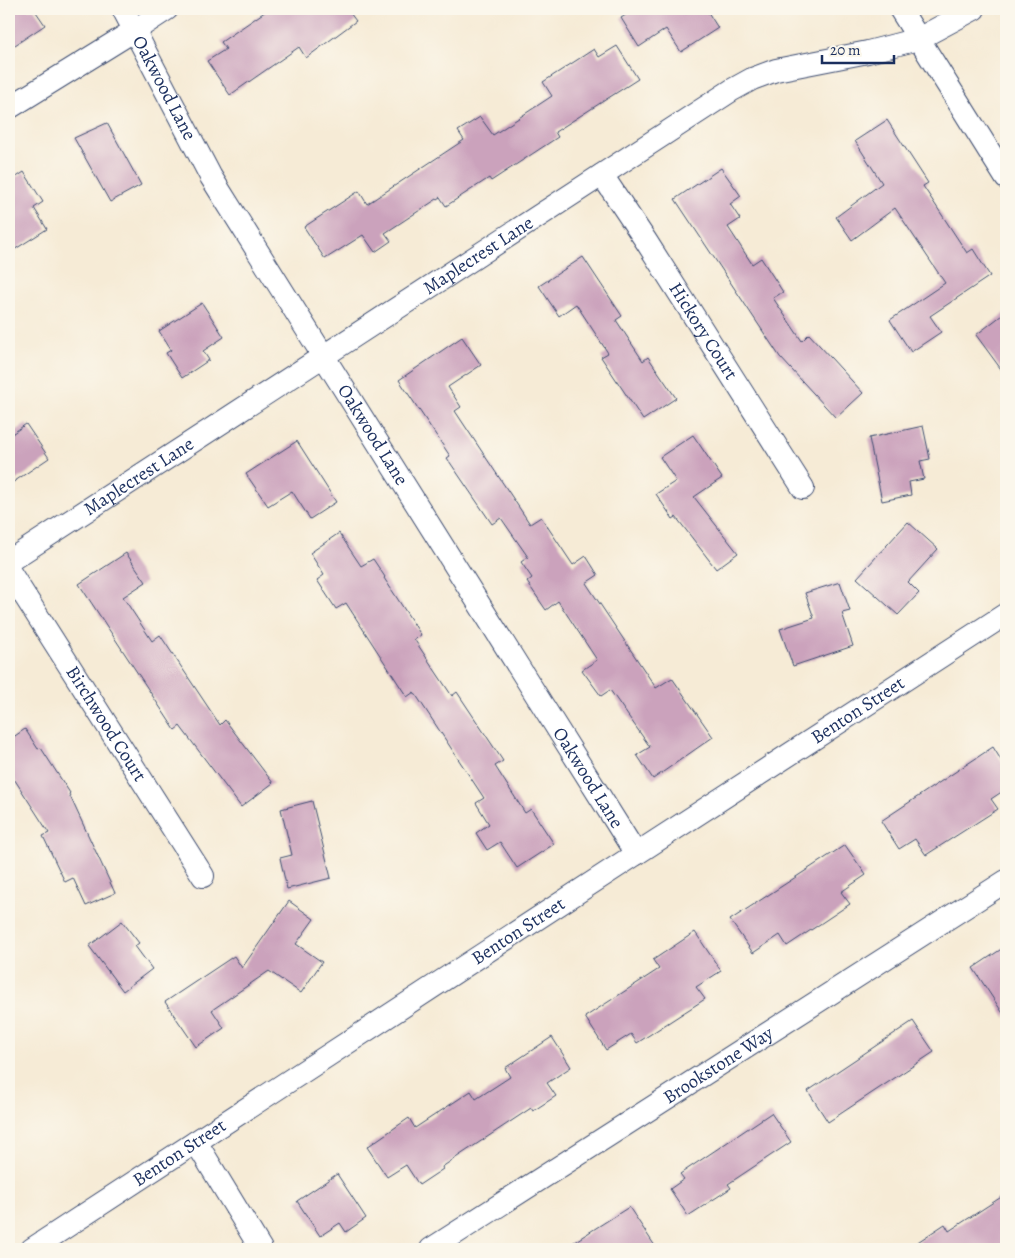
<svg xmlns="http://www.w3.org/2000/svg" width="1015" height="1258" font-family="Alegreya,serif">
	<rect width="100%" height="100%" fill="#fbf7ec"/>
	<filter id="ink" filterUnits="userSpaceOnUse"><feTurbulence type="fractalNoise" baseFrequency=".02" numOctaves="2"/><feDisplacementMap in="SourceGraphic" scale="10" xChannelSelector="R" yChannelSelector="G"/><feConvolveMatrix kernelMatrix="1 2 1 2 8 2 1 2 1" color-interpolation-filters="sRGB"/></filter>
	<filter id="wash" filterUnits="userSpaceOnUse"><feTurbulence type="fractalNoise" baseFrequency=".0096" numOctaves="4" result="noise"/><feDisplacementMap in="SourceGraphic" scale="20" xChannelSelector="R" yChannelSelector="G"/><feGaussianBlur stdDeviation="1.12" result="paint"/><feColorMatrix in="noise" values="0 0 0 0 0 0 0 0 0 0 0 0 0 0 0 0 0 1.4 0 .05"/><feComposite in="paint" operator="in"/></filter>
	<g filter="url(#wash)">
		<rect width="100%" height="100%" fill="#f6ebd6"/>
		<g id="blocks">
			<path fill="#cba2bc" d="M 9,9 L 34,9 L 45,25 L 9,49 Z
				M 269,9 L 347,9 L 356,21 L 306,58 L 299,47 L 230,95 L 207,61 L 226,49 L 221,42 Z
				M 635,9 L 706,9 L 718,28 L 681,52 L 666,29 L 639,47 L 621,18 Z
				M 617,46 L 638,79 L 555,132 L 558,137 L 491,181 L 489,178 L 446,206 L 440,197 L 385,233 L 391,241 L 375,252 L 363,235 L 325,259 L 304,227 L 359,191 L 367,204 L 464,140 L 458,131 L 480,117 L 493,135 L 552,96 L 543,82 L 594,49 L 599,57 Z
				M 887,120 L 928,183 L 923,186 L 967,253 L 973,249 L 990,276 L 930,316 L 941,332 L 911,352 L 890,320 L 945,283 L 895,208 L 852,240 L 836,217 L 882,183 L 855,141 Z
				M 107,123 L 141,185 L 110,202 L 74,138 Z
				M 721,168 L 741,196 L 730,204 L 740,219 L 728,227 L 752,264 L 761,258 L 783,292 L 773,298 L 802,341 L 809,334 L 863,393 L 836,418 L 780,357 L 675,199 Z
				M 24,172 L 43,202 L 34,208 L 47,229 L 9,253 L 9,182 Z
				M 583,257 L 622,316 L 616,320 L 643,361 L 648,357 L 676,398 L 643,420 L 601,357 L 608,353 L 576,304 L 559,316 L 539,286 Z
				M 202,303 L 224,337 L 203,351 L 209,360 L 182,378 L 166,353 L 171,350 L 159,331 Z
				M 1006,312 L 1006,376 L 976,335 Z
				M 462,337 L 481,365 L 448,387 L 461,407 L 455,411 L 530,524 L 541,517 L 573,565 L 586,556 L 598,575 L 586,583 L 656,688 L 672,678 L 713,737 L 653,779 L 637,755 L 650,747 L 610,690 L 601,696 L 582,670 L 597,660 L 558,601 L 546,610 L 527,582 L 532,578 L 521,562 L 528,557 L 501,518 L 492,524 L 447,458 L 450,456 L 399,380 Z
				M 26,424 L 49,458 L 9,485 L 9,436 Z
				M 923,426 L 930,459 L 920,461 L 924,479 L 909,482 L 911,495 L 882,501 L 869,438 Z
				M 693,435 L 722,478 L 694,497 L 738,553 L 716,569 L 676,517 L 673,519 L 656,494 L 676,481 L 660,457 Z
				M 297,441 L 336,502 L 310,519 L 292,491 L 268,506 L 246,474 Z
				M 908,522 L 938,549 L 908,582 L 919,593 L 898,615 L 857,578 Z
				M 339,533 L 361,566 L 373,559 L 385,577 L 384,578 L 421,635 L 414,639 L 452,696 L 457,692 L 503,761 L 495,766 L 525,813 L 531,809 L 554,844 L 517,868 L 500,842 L 487,850 L 476,833 L 489,824 L 476,803 L 484,798 L 414,692 L 407,697 L 346,603 L 336,609 L 317,580 L 324,575 L 310,553 Z
				M 126,553 L 146,582 L 123,597 L 152,641 L 160,635 L 220,725 L 225,720 L 273,783 L 241,807 L 180,726 L 175,730 L 79,584 Z
				M 840,582 L 850,611 L 842,613 L 853,646 L 793,666 L 780,629 L 814,618 L 805,593 Z
				M 25,729 L 38,749 L 41,748 L 70,793 L 69,794 L 115,893 L 86,906 L 73,878 L 65,882 L 43,836 L 49,833 L 9,771 L 9,740 Z
				M 993,747 L 1006,768 L 1006,789 L 991,799 L 998,809 L 926,855 L 915,839 L 899,849 L 881,821 Z
				M 312,801 L 331,878 L 287,889 L 280,858 L 292,855 L 281,809 Z
				M 845,845 L 866,875 L 841,892 L 850,904 L 787,946 L 780,935 L 753,953 L 730,920 Z
				M 289,901 L 314,919 L 296,944 L 322,962 L 301,993 L 269,971 L 212,1010 L 224,1028 L 196,1047 L 165,1002 L 234,956 L 242,968 Z
				M 122,921 L 139,943 L 135,946 L 152,969 L 123,991 L 89,946 Z
				M 695,932 L 721,971 L 696,987 L 705,999 L 637,1043 L 631,1034 L 606,1050 L 585,1017 L 659,969 L 653,960 Z
				M 1006,946 L 1006,1018 L 973,968 Z
				M 913,1021 L 934,1052 L 828,1122 L 808,1091 Z
				M 552,1037 L 571,1067 L 547,1083 L 556,1096 L 533,1111 L 531,1108 L 442,1167 L 443,1169 L 419,1185 L 406,1165 L 387,1177 L 367,1147 L 409,1118 L 415,1128 L 471,1091 L 476,1099 L 510,1077 L 505,1068 Z
				M 771,1113 L 791,1142 L 728,1184 L 731,1188 L 688,1216 L 670,1189 L 684,1179 L 680,1174 Z
				M 337,1174 L 366,1218 L 346,1232 L 340,1223 L 320,1236 L 297,1201 Z
				M 1006,1194 L 1006,1249 L 907,1249 L 945,1224 L 949,1231 Z
				M 629,1207 L 657,1249 L 563,1249 Z"/>
		</g>
	</g>
	<g filter="url(#ink)">
		<use href="#blocks" fill-opacity="0" stroke="#3c4b70" stroke-width="1"/>
		<g fill="none" stroke-linecap="round" stroke-linejoin="round">
			<defs>
				<g id="street">
					<path id="s1" d="M 123,9 L 211,177 L 636,854"/>
					<path d="M 900,9 L 1006,178"/>
					<path d="M 9,108 L 135,30 L 167,9"/>
					<path id="s2" d="M 602,175 L 646,241 L 803,488"/>
					<path id="s3" d="M 9,561 L 732,90 L 752,79 L 776,70 L 868,52 L 918,39 L 974,9"/>
					<path id="s4" d="M 9,571 L 203,876"/>
					<path d="M 196,1142 L 261,1249"/>
					<path id="s5" d="M 32,1249 L 636,854 L 1006,614"/>
					<path id="s6" d="M 431,1249 L 1006,881"/>
				</g>
			</defs>
			<use href="#street" stroke="#3c4b70" stroke-width="24"/>
			<use href="#street" stroke="#fff" stroke-width="22"/>
		</g>
	</g>
	<g text-anchor="middle" dominant-baseline="central" stroke-width="4" stroke-linejoin="round" paint-order="stroke">
		<g font-size="19" fill="#1b2f5e" stroke="#fbf7ec">
			<text stroke="none"><textPath href="#s1" startOffset="89">Oakwood Lane</textPath></text>
			<text stroke="none"><textPath href="#s3" startOffset="560">Maplecrest Lane</textPath></text>
			<text stroke="none"><textPath href="#s2" startOffset="186">Hickory Court</textPath></text>
			<text stroke="none"><textPath href="#s1" startOffset="494">Oakwood Lane</textPath></text>
			<text stroke="none"><textPath href="#s3" startOffset="155">Maplecrest Lane</textPath></text>
			<text stroke="none"><textPath href="#s5" startOffset="986">Benton Street</textPath></text>
			<text stroke="none"><textPath href="#s4" startOffset="181">Birchwood Court</textPath></text>
			<text stroke="none"><textPath href="#s1" startOffset="899">Oakwood Lane</textPath></text>
			<text stroke="none"><textPath href="#s5" startOffset="581">Benton Street</textPath></text>
			<text stroke="none"><textPath href="#s6" startOffset="341">Brookstone Way</textPath></text>
			<text stroke="none"><textPath href="#s5" startOffset="176">Benton Street</textPath></text>
		</g>
	</g>
	<rect width="1015" height="1258" fill="none" stroke="#fbf7ec" stroke-width="30"/>
	<path d="M822 55v8h72v-8" fill="none" stroke="#1b2f5e" stroke-width="2.5"/>
	<text x="830" y="55" font-size="15" fill="#1b2f5e" stroke="#fbf7ec" stroke-width="4" paint-order="stroke">20 m</text>
</svg>
